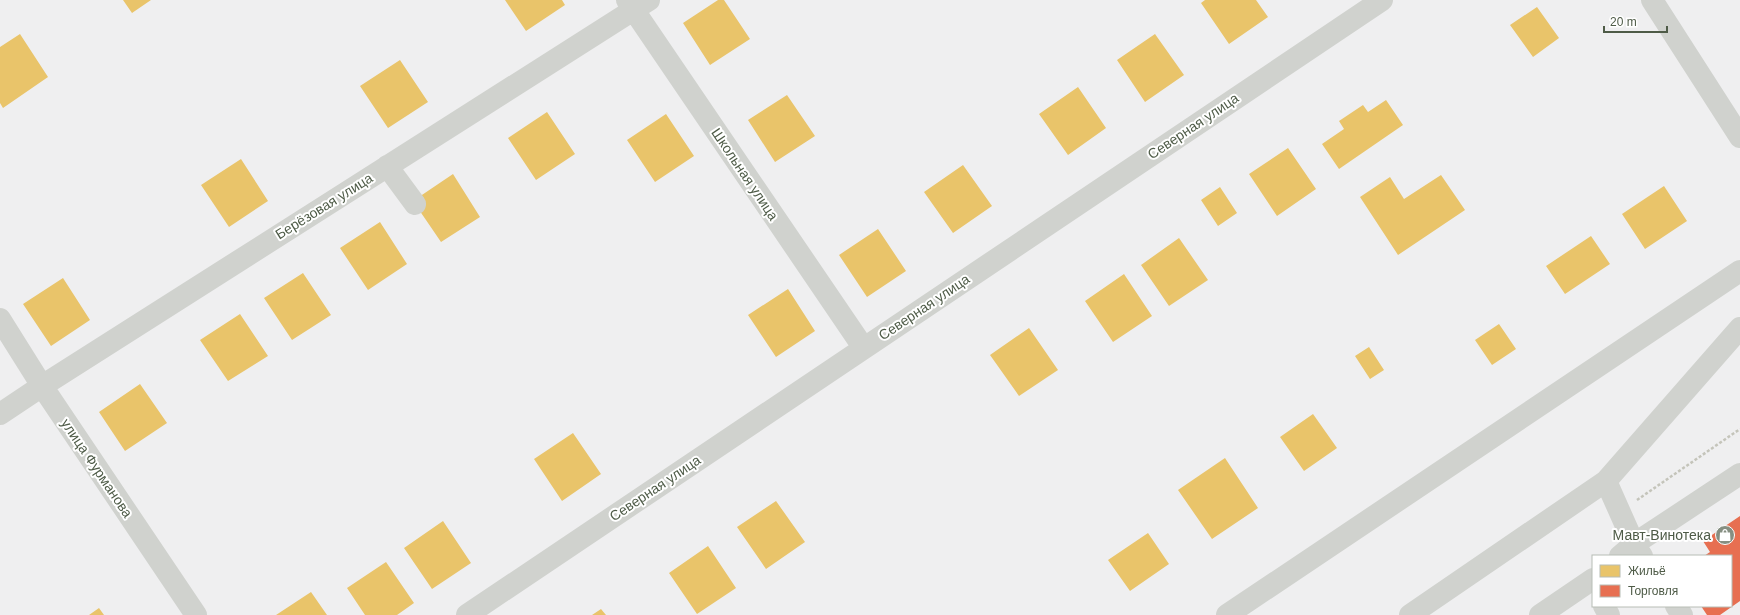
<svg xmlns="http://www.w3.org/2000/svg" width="1740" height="615" font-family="Helvetica,sans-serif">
	<rect width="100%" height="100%" fill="#efeff0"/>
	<path fill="#e9c46a" d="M 123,0 L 151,0 L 132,13 Z
		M 505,0 L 562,0 L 565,5 L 526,31 Z
		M 718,0 L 724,0 L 750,39 L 710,65 L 683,23 Z
		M 1205,0 L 1256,0 L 1268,17 L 1229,44 L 1201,3 Z
		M 1537,7 L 1559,38 L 1533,57 L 1510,25 Z
		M 20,34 L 48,77 L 3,108 L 0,103 L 0,47 Z
		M 1155,34 L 1184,75 L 1145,102 L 1117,60 Z
		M 400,60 L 428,102 L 388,128 L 360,86 Z
		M 1078,87 L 1106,128 L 1068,155 L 1039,114 Z
		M 787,95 L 815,136 L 775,162 L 748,120 Z
		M 1386,100 L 1403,125 L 1339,169 L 1322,144 L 1344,129 L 1339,121 L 1363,105 L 1368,112 Z
		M 547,112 L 575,154 L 536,180 L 508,138 Z
		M 666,114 L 694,156 L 655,182 L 627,140 Z
		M 1288,148 L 1316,189 L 1277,216 L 1249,174 Z
		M 241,159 L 268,201 L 229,227 L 201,185 Z
		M 963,165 L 992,206 L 953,233 L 924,192 Z
		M 453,174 L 480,217 L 441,242 L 413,201 Z
		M 1441,175 L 1465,210 L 1398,255 L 1360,197 L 1390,177 L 1404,199 Z
		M 1664,186 L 1687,221 L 1645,249 L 1622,214 Z
		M 1220,187 L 1237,213 L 1218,226 L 1201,200 Z
		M 380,222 L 407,264 L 368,290 L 340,248 Z
		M 878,229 L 906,271 L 867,297 L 839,255 Z
		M 1591,236 L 1610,264 L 1565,294 L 1546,266 Z
		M 1179,238 L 1208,280 L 1169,306 L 1141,265 Z
		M 303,273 L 331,315 L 292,340 L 264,298 Z
		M 1124,274 L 1152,316 L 1113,342 L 1085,301 Z
		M 63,278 L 90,320 L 51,346 L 23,304 Z
		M 788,289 L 815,331 L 776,357 L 748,315 Z
		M 240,314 L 268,356 L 228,381 L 200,340 Z
		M 1499,324 L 1516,349 L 1492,365 L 1475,340 Z
		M 1029,328 L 1058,370 L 1019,396 L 990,355 Z
		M 1369,347 L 1384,370 L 1370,379 L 1355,356 Z
		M 140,384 L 167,423 L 125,451 L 99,412 Z
		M 1313,414 L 1337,448 L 1304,471 L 1280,437 Z
		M 573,433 L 601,474 L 562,501 L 534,459 Z
		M 1225,458 L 1258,508 L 1212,539 L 1178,490 Z
		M 776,501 L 805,542 L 766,569 L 737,527 Z
		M 443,521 L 471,563 L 432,589 L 404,548 Z
		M 1148,533 L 1169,564 L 1130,591 L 1108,560 Z
		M 708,546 L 736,588 L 697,614 L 669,573 Z
		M 386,562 L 414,603 L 397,615 L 365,615 L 347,588 Z
		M 311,592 L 327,615 L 276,615 Z
		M 99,608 L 104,615 L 89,615 Z
		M 601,609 L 606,615 L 592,615 Z"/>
	<path fill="#e76f51" d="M 1740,516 L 1740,601 L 1720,615 L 1707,615 L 1701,606 L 1731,606 L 1731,556 L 1704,556 L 1710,552 L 1703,541 Z"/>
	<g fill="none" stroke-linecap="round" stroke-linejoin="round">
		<path stroke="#c4c4ba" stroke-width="2.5" stroke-dasharray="3 2" stroke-linecap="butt" d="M 1637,500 L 1740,429"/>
		<path stroke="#d0d2ce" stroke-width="22" d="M 627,0 L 863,347
			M 1652,0 L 1740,137
			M 387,166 L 415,204
			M 0,319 L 42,386 L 196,615
			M 0,414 L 42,386 L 649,0
			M 1620,556 L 1634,544 L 1740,474
			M 1642,556 L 1634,544 L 1606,481 L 1740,328
			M 1604,606 L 1609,615
			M 1676,606 L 1682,615
			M 467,615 L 1382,0
			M 1227,615 L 1740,271
			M 1410,615 L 1606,481
			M 1540,615 L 1593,579"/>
	</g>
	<defs>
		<symbol id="shop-disc" viewBox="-11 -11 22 22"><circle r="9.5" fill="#868f82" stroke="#fff"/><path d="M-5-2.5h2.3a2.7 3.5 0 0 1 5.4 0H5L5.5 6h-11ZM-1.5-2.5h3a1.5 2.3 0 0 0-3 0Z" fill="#fff"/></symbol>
	</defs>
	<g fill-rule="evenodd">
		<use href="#shop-disc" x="1714" y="524" width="22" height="22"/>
	</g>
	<g text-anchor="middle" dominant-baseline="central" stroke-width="4" stroke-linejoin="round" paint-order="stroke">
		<g font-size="14" fill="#4e5b47" stroke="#fff">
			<text transform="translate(1193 126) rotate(-34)">Северная улица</text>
			<text transform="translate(745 174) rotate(56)">Школьная улица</text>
			<text transform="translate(324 206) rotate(-32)">Берёзовая улица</text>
			<text transform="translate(924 307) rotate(-34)">Северная улица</text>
			<text transform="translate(97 468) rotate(56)">улица Фурманова</text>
			<text transform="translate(655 488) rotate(-34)">Северная улица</text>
		</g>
		<g font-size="14" fill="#4e5b47" stroke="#fff" text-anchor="end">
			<text x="1711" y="535">Мавт-Винотека</text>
		</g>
	</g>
	<rect x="1592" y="555" width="140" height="52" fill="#ffffff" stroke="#b8bdb5"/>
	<rect x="1600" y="565" width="20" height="12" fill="#e9c46a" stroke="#b8bdb5"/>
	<text x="1628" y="575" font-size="12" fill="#4e5b47">Жильё</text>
	<rect x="1600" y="585" width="20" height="12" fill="#e76f51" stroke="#b8bdb5"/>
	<text x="1628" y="595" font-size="12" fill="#4e5b47">Торговля</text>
	<path d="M1604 26v6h63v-6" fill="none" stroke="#4e5b47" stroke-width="2"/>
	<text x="1610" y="26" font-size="12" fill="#4e5b47" stroke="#ffffff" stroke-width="3" paint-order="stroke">20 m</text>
</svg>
